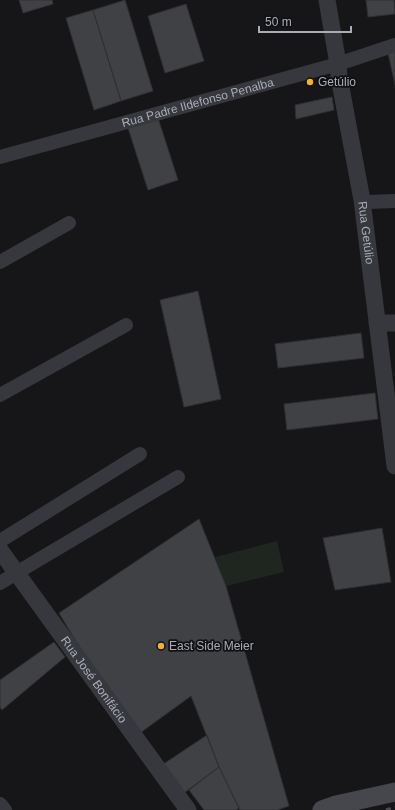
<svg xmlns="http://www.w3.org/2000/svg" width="395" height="810" font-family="Helvetica,sans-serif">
	<rect width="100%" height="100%" fill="#161618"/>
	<path fill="#1e261f" d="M 277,541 L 284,572 L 226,586 L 215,557 Z"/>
	<path fill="#404145" stroke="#303034" d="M 19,0 L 52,0 L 53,4 L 23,13 Z
		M 125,0 L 153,91 L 121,101 L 93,10 Z
		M 366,0 L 394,0 L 395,14 L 368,17 Z
		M 186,4 L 204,61 L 165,73 L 148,16 Z
		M 93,10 L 121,101 L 94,110 L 66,18 Z
		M 395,52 L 395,85 L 388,53 Z
		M 332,97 L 334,110 L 296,119 L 295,105 Z
		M 158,118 L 178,180 L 148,190 L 128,128 Z
		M 198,291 L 221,399 L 184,407 L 160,300 Z
		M 361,333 L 364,358 L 278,368 L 275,344 Z
		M 375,393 L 378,419 L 287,430 L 284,404 Z
		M 199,519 L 226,586 L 289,806 L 277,810 L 240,810 L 219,767 L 191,696 L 140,733 L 99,680 L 59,613 Z
		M 382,528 L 391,582 L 335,590 L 323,538 Z
		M 54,642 L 65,657 L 2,710 L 0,707 L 0,680 Z
		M 207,735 L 219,767 L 184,793 L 162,765 Z
		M 219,767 L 239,808 L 236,810 L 204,810 L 189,790 Z"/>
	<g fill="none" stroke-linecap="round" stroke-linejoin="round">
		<g stroke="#37383d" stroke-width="14">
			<path id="s1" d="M 0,157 L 338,64 L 395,45"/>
			<path d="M 362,200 L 368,202 L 395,201"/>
			<path d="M 0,262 L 69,223"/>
			<path d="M 0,395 L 126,325"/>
			<path d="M 0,541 L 140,454"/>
			<path d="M 0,583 L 38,560 L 178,477"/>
			<path d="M 0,804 L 5,810"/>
		</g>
		<g stroke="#37383d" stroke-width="17">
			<path id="s2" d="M 327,0 L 338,64 L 339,77 L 362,200 L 395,466"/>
			<path d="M 377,323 L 395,323"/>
			<path id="s3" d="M 0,550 L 188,810"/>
		</g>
		<path stroke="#45474d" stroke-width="19" d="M 322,810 L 336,805 L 395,792"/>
		<path stroke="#4a4c52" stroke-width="3" stroke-dasharray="5 4" stroke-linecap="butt" d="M 386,810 L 395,807"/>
	</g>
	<g fill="#f2b134" stroke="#111113" stroke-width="1.5">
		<circle cx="310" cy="82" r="4"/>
		<circle cx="161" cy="646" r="4"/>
	</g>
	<g text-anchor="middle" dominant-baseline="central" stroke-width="3.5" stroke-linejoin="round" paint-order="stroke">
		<g font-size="12" fill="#a8adb8" stroke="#111113" text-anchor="start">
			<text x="318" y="82">Getúlio</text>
			<text x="169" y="646">East Side Meier</text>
		</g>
		<g font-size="12" fill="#a8adb8" stroke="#111113">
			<text stroke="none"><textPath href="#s1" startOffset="205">Rua Padre Ildefonso Penalba</textPath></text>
			<text stroke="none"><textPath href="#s2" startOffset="236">Rua Getúlio</textPath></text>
			<text stroke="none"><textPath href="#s3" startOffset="160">Rua José Bonifácio</textPath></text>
		</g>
	</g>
	<path d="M259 26v6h92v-6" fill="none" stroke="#a8adb8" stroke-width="2"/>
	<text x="265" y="26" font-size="12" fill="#a8adb8" stroke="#111113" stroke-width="3" paint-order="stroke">50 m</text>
</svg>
